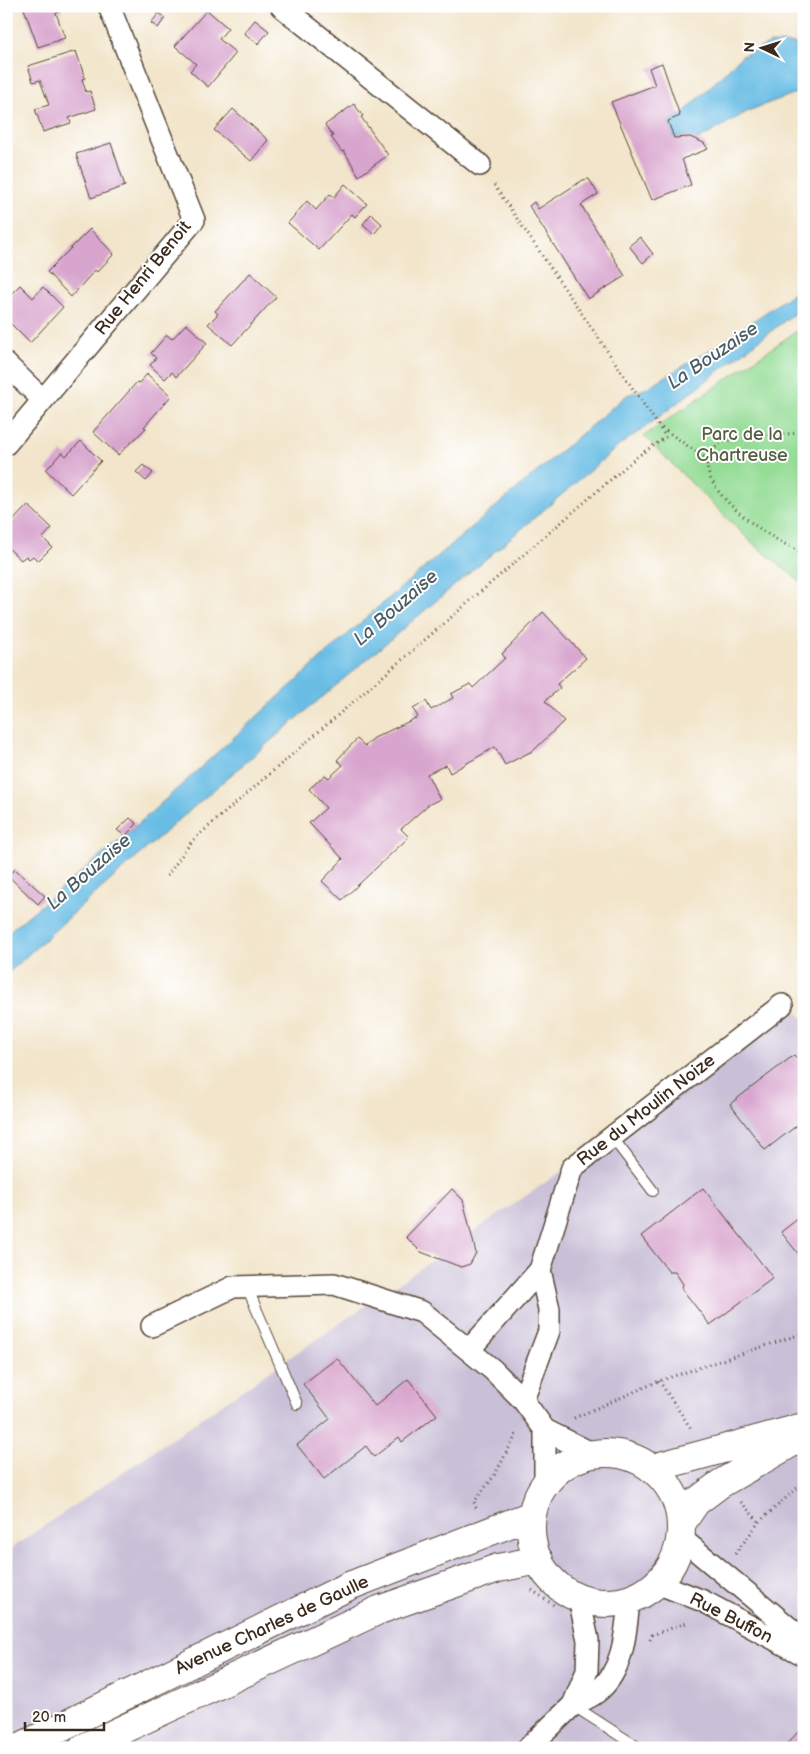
<svg xmlns="http://www.w3.org/2000/svg" width="810" height="1754" font-family="'Balsamiq Sans',sans-serif">
	<rect width="100%" height="100%" fill="#fff"/>
	<filter id="ink" filterUnits="userSpaceOnUse"><feTurbulence type="fractalNoise" baseFrequency=".02" numOctaves="2"/><feDisplacementMap in="SourceGraphic" scale="10" xChannelSelector="R" yChannelSelector="G"/><feConvolveMatrix kernelMatrix="1 2 1 2 8 2 1 2 1" color-interpolation-filters="sRGB"/></filter>
	<filter id="wash" filterUnits="userSpaceOnUse"><feTurbulence type="fractalNoise" baseFrequency=".0096" numOctaves="4" result="noise"/><feDisplacementMap in="SourceGraphic" scale="20" xChannelSelector="R" yChannelSelector="G"/><feGaussianBlur stdDeviation="1.12" result="paint"/><feColorMatrix in="noise" values="0 0 0 0 0 0 0 0 0 0 0 0 0 0 0 0 0 1.4 0 .05"/><feComposite in="paint" operator="in"/></filter>
	<g filter="url(#wash)">
		<rect width="100%" height="100%" fill="#f2e5cb"/>
		<path fill="#c9bfd7" d="M 796,1011 L 804,1020 L 804,1748 L 6,1748 L 6,1552 Z"/>
		<path fill="#95dd97" stroke="#68845a" d="M 804,326 L 804,585 L 748,539 L 644,436 Z"/>
		<path fill="#69bde5" stroke="#527482" d="M 771,43 L 804,44 L 804,90 L 750,110 L 698,140 L 685,136 L 674,138 L 668,121 L 680,116 L 742,56 Z
			M 804,286 L 804,306 L 647,426 L 620,445 C 415,621 204,791 6,975 L 6,934 L 125,836 L 369,615 L 627,395 L 645,389 L 718,345 Z"/>
		<g id="blocks">
			<path fill="#d8a5ce" d="M 23,6 L 60,6 L 61,11 L 56,13 L 65,38 L 38,47 Z
				M 207,10 L 228,28 L 219,39 L 236,53 L 208,87 L 190,71 L 196,64 L 175,46 Z
				M 159,13 L 165,18 L 158,28 L 151,23 Z
				M 255,20 L 269,31 L 258,44 L 244,33 Z
				M 76,51 L 85,78 L 82,79 L 86,92 L 90,91 L 96,109 L 69,118 L 71,123 L 43,132 L 35,109 L 49,105 L 40,80 L 33,82 L 28,66 Z
				M 662,63 L 680,116 L 668,121 L 674,138 L 690,137 L 704,143 L 708,149 L 682,159 L 691,185 L 652,200 L 611,102 L 655,85 L 649,68 Z
				M 354,104 L 363,116 L 361,117 L 388,155 L 359,176 L 344,151 L 342,152 L 331,137 L 333,136 L 325,125 Z
				M 233,109 L 268,140 L 251,161 L 214,130 Z
				M 111,143 L 125,186 L 91,198 L 76,154 Z
				M 589,179 L 598,194 L 581,205 L 625,276 L 588,299 L 529,206 L 534,202 L 538,209 L 583,180 Z
				M 345,184 L 367,204 L 355,217 L 352,214 L 319,250 L 288,223 L 307,201 L 316,210 L 330,194 L 334,197 Z
				M 371,214 L 382,224 L 374,234 L 363,224 Z
				M 90,229 L 114,254 L 97,272 L 95,270 L 71,297 L 47,272 Z
				M 640,237 L 653,254 L 643,263 L 629,246 Z
				M 250,273 L 276,297 L 232,345 L 208,324 L 218,314 L 215,311 Z
				M 20,285 L 33,298 L 43,287 L 63,307 L 30,343 L 6,319 L 6,299 Z
				M 186,324 L 207,343 L 176,377 L 172,372 L 165,379 L 150,365 L 156,358 L 151,353 L 167,335 L 172,339 Z
				M 147,374 L 171,396 L 144,427 L 146,428 L 118,455 L 93,432 L 137,382 L 139,383 Z
				M 81,441 L 101,461 L 71,494 L 46,470 L 62,452 L 66,456 Z
				M 143,465 L 153,473 L 146,481 L 136,472 Z
				M 28,505 L 52,528 L 43,538 L 52,547 L 38,561 L 33,556 L 29,559 L 26,556 L 21,560 L 6,546 L 6,528 Z
				M 543,612 L 586,658 L 557,684 L 560,688 L 545,701 L 564,721 L 534,750 L 505,765 L 495,747 L 450,773 L 446,765 L 427,774 L 440,799 L 428,805 L 401,829 L 409,837 L 342,900 L 322,881 L 343,859 L 309,823 L 326,808 L 309,789 L 325,775 L 329,778 L 343,765 L 337,760 L 357,739 L 365,746 L 374,738 L 418,717 L 413,709 L 426,701 L 431,710 L 453,698 L 451,694 L 470,684 L 473,688 L 505,658 L 502,654 Z
				M 130,818 L 137,824 L 125,836 L 117,830 Z
				M 15,869 L 45,896 L 38,904 L 8,876 Z
				M 794,1055 L 804,1067 L 804,1120 L 765,1150 L 730,1104 Z
				M 703,1188 L 773,1278 L 710,1325 L 682,1289 L 683,1284 L 675,1272 L 669,1272 L 641,1236 Z
				M 452,1189 L 463,1200 L 476,1253 L 470,1264 L 461,1267 L 421,1252 L 406,1237 Z
				M 804,1214 L 804,1261 L 781,1232 Z
				M 337,1358 L 375,1406 L 408,1379 L 437,1415 L 402,1442 L 399,1437 L 374,1457 L 366,1446 L 324,1479 L 297,1445 L 330,1419 L 303,1384 Z
				M 804,1729 L 804,1748 L 783,1748 L 797,1733 Z"/>
		</g>
	</g>
	<g filter="url(#ink)">
		<use href="#blocks" fill-opacity="0" stroke="#564638" stroke-width="1"/>
		<g fill="none" stroke-linecap="round" stroke-linejoin="round">
			<defs>
				<path id="service" d="M 612,1137 L 653,1191
					M 247,1287 L 297,1404
					M 574,1706 L 639,1748"/>
				<path id="minor" d="M 281,6 L 480,165
					M 6,364 L 43,400
					M 6,444 L 194,220 L 109,6
					M 540,1270 L 572,1168 L 782,1005
					M 152,1326 L 233,1287 L 334,1284 L 422,1312 L 493,1370 L 523,1400 L 545,1430
					M 469,1350 L 540,1270 L 549,1309 L 549,1331 L 523,1400
					M 545,1484 L 545,1430 L 593,1454
					M 681,1538 L 804,1640
					M 657,1583 L 703,1601 L 804,1655
					M 579,1598 L 588,1640 L 587,1671 L 573,1705 C 580,1701 590,1698 597,1692 C 624,1671 626,1631 629,1600
					M 528,1748 L 573,1705"/>
				<path id="primary" d="M531 1528a75 75 0 1 1 150 0a75 75 0 1 1-150 0Z
					M 653,1468 L 804,1427
					M 681,1524 L 696,1502 L 720,1484 L 798,1439
					M 18,1748 L 349,1586 L 532,1515
					M 83,1748 L 379,1610 L 498,1568 L 539,1560"/>
			</defs>
			<use href="#service" stroke="#564638" stroke-width="12"/>
			<use href="#minor" stroke="#564638" stroke-width="24"/>
			<use href="#primary" stroke="#564638" stroke-width="30"/>
			<path stroke="#564638" stroke-width="3" stroke-dasharray="1 4" stroke-linecap="butt" d="M 662,428 L 708,460
				M 804,433 C 781,435 734,432 717,446 C 676,479 776,545 804,552
				M 167,876 L 192,841 L 638,456 L 666,437 L 494,185
				M 659,1381 L 692,1430
				M 574,1418 L 659,1381 L 804,1333
				M 741,1502 L 759,1522
				M 476,1508 L 474,1502 L 494,1476 L 516,1435 L 518,1435
				M 735,1554 L 759,1522 L 804,1482
				M 532,1590 L 555,1606
				M 650,1640 L 652,1635 L 689,1622"/>
			<use href="#service" stroke="#fff" stroke-width="10"/>
			<use href="#minor" stroke="#fff" stroke-width="21"/>
			<use href="#primary" stroke="#fff" stroke-width="28"/>
		</g>
	</g>
	<g text-anchor="middle" dominant-baseline="central" stroke-width="4" stroke-linejoin="round" paint-order="stroke">
		<g font-size="18" fill="#3b2a1e" stroke="#fff">
			<text transform="translate(143 278) rotate(-51)">Rue Henri Benoit</text>
			<text transform="translate(646 1110) rotate(-38)">Rue du Moulin Noize</text>
			<text transform="translate(731 1618) rotate(27)">Rue Buffon</text>
			<text transform="translate(272 1625) rotate(-25)">Avenue Charles de Gaulle</text>
		</g>
		<g font-size="18" fill="#566042" stroke="#fff">
			<text x="742" y="434">Parc de la<tspan x="742" dy="21">Chartreuse</tspan></text>
		</g>
		<g font-size="19" font-style="italic" fill="#4b5d64" stroke="#fff">
			<text transform="translate(713 356) rotate(-34)">La Bouzaise</text>
			<text transform="translate(396 608) rotate(-41)">La Bouzaise</text>
			<text transform="translate(89 872) rotate(-41)">La Bouzaise</text>
		</g>
	</g>
	<rect width="810" height="1754" fill="none" stroke="#fff" stroke-width="25"/>
	<g transform="translate(762 48) rotate(274)" stroke="#ffffff" stroke-width="4" paint-order="stroke">
	<path d="M0-4L9 19L0 12L-9 19Z" fill="#3b2a1e"/>
	<text y="-8" font-size="14" font-weight="bold" text-anchor="middle" fill="#3b2a1e">N</text>
	</g>
	<path d="M25 1722v8h79v-8" fill="none" stroke="#3b2a1e" stroke-width="2.5"/>
	<text x="32" y="1722" font-size="15" fill="#3b2a1e" stroke="#ffffff" stroke-width="4" paint-order="stroke">20 m</text>
</svg>
